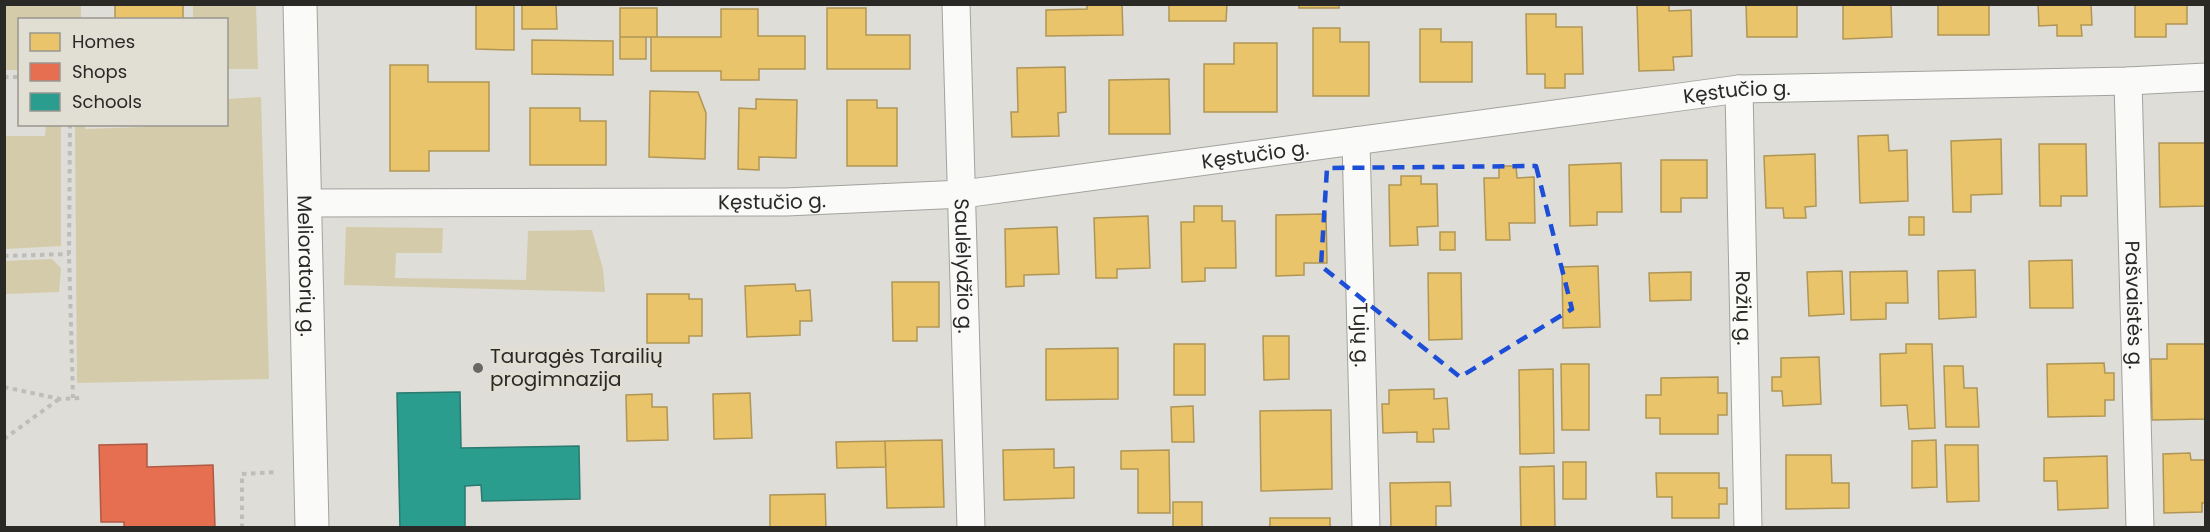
<svg xmlns="http://www.w3.org/2000/svg" width="2210" height="532" font-family="Poppins,sans-serif">
	<rect width="100%" height="100%" fill="#deddd7"/>
	<path fill="#d4cbaa" d="M 4,5 L 81,5 L 81,19 L 20,20 L 19,70 L 5,70 Z
		M 193,5 L 256,5 L 258,69 L 227,69 L 226,20 L 193,19 Z
		M 261,97 L 269,379 L 77,383 L 75,125 L 85,125 L 85,129 L 144,127 L 144,124 L 226,124 L 227,99 Z
		M 46,125 L 61,125 L 61,246 L 5,249 L 5,136 L 45,136 Z
		M 346,227 L 443,228 L 442,253 L 396,253 L 395,278 L 526,280 L 528,231 L 592,230 L 603,269 L 605,292 L 344,285 Z
		M 52,259 L 61,268 L 59,292 L 5,294 L 5,261 Z"/>
	<path fill="#e9c46a" stroke="#b09656" stroke-width="1.5" d="M 115,4 L 183,4 L 183,20 L 115,20 Z
		M 476,4 L 514,4 L 514,50 L 476,49 Z
		M 522,4 L 556,4 L 557,29 L 522,29 Z
		M 1087,4 L 1122,4 L 1123,35 L 1046,36 L 1046,10 L 1087,9 Z
		M 1169,4 L 1227,4 L 1226,21 L 1169,21 Z
		M 1299,4 L 1339,4 L 1339,8 L 1299,8 Z
		M 1637,4 L 1669,4 L 1669,11 L 1691,10 L 1692,56 L 1673,57 L 1674,70 L 1639,71 Z
		M 1746,4 L 1797,4 L 1797,37 L 1747,37 Z
		M 1843,4 L 1891,4 L 1892,37 L 1843,39 Z
		M 1938,4 L 1989,4 L 1989,35 L 1938,35 Z
		M 2038,4 L 2091,4 L 2092,25 L 2081,25 L 2082,36 L 2057,36 L 2057,25 L 2039,26 Z
		M 2135,4 L 2187,4 L 2187,24 L 2166,24 L 2166,37 L 2135,37 Z
		M 620,8 L 657,8 L 657,37 L 620,37 Z
		M 827,8 L 866,8 L 866,35 L 910,35 L 910,69 L 827,69 Z
		M 721,9 L 758,9 L 758,36 L 805,36 L 805,69 L 759,69 L 759,80 L 721,80 L 721,71 L 651,71 L 651,37 L 721,37 Z
		M 1526,14 L 1556,14 L 1556,27 L 1582,27 L 1583,74 L 1565,74 L 1565,88 L 1545,88 L 1545,74 L 1527,74 Z
		M 1313,28 L 1340,28 L 1340,42 L 1369,42 L 1369,96 L 1313,96 Z
		M 1420,29 L 1441,29 L 1441,42 L 1472,42 L 1472,82 L 1420,82 Z
		M 620,37 L 646,37 L 646,59 L 620,59 Z
		M 532,40 L 613,41 L 613,75 L 532,74 Z
		M 1234,43 L 1277,43 L 1277,112 L 1204,112 L 1204,64 L 1234,64 Z
		M 390,65 L 428,65 L 428,82 L 489,82 L 489,151 L 429,151 L 429,171 L 390,171 Z
		M 1065,67 L 1066,112 L 1058,113 L 1059,136 L 1012,137 L 1011,112 L 1018,112 L 1017,68 Z
		M 1169,79 L 1170,134 L 1109,134 L 1109,80 Z
		M 650,91 L 698,92 L 706,113 L 705,159 L 649,157 Z
		M 756,99 L 797,100 L 796,158 L 759,157 L 759,170 L 738,169 L 739,108 L 756,109 Z
		M 847,100 L 877,100 L 877,108 L 897,108 L 897,166 L 847,166 Z
		M 530,108 L 580,108 L 580,121 L 606,121 L 606,165 L 530,165 Z
		M 1888,135 L 1889,151 L 1907,150 L 1908,201 L 1860,203 L 1858,136 Z
		M 2001,139 L 2002,194 L 1971,195 L 1971,212 L 1953,212 L 1951,141 Z
		M 2159,143 L 2206,143 L 2206,206 L 2160,207 Z
		M 2039,144 L 2086,144 L 2087,196 L 2061,196 L 2061,206 L 2040,206 Z
		M 1815,154 L 1816,206 L 1805,207 L 1806,218 L 1784,218 L 1783,208 L 1766,208 L 1764,156 Z
		M 1661,160 L 1707,160 L 1707,198 L 1681,198 L 1681,212 L 1661,212 Z
		M 1621,163 L 1622,212 L 1597,212 L 1597,225 L 1570,226 L 1569,165 Z
		M 1499,166 L 1516,166 L 1517,178 L 1534,177 L 1535,223 L 1509,223 L 1510,240 L 1486,240 L 1484,178 L 1499,178 Z
		M 1401,176 L 1421,176 L 1421,184 L 1437,184 L 1438,226 L 1417,227 L 1418,245 L 1390,246 L 1389,185 L 1401,185 Z
		M 1194,206 L 1222,206 L 1222,221 L 1235,221 L 1236,268 L 1205,268 L 1205,281 L 1182,282 L 1181,222 L 1194,222 Z
		M 1326,214 L 1327,263 L 1304,263 L 1304,275 L 1276,276 L 1276,215 Z
		M 1148,216 L 1150,268 L 1117,269 L 1117,278 L 1096,278 L 1094,218 Z
		M 1909,217 L 1924,217 L 1924,235 L 1909,235 Z
		M 1057,227 L 1059,274 L 1024,275 L 1024,286 L 1006,287 L 1005,229 Z
		M 1440,232 L 1455,232 L 1455,250 L 1440,250 Z
		M 2072,260 L 2073,308 L 2030,308 L 2029,261 Z
		M 1598,266 L 1600,327 L 1563,328 L 1562,267 Z
		M 1975,270 L 1976,317 L 1939,319 L 1938,271 Z
		M 1842,271 L 1844,314 L 1809,316 L 1807,272 Z
		M 1907,271 L 1908,303 L 1886,303 L 1886,319 L 1851,320 L 1850,272 Z
		M 1691,272 L 1691,300 L 1650,301 L 1649,273 Z
		M 1428,273 L 1461,273 L 1462,339 L 1429,340 Z
		M 892,282 L 939,282 L 939,327 L 917,327 L 917,341 L 893,341 Z
		M 795,284 L 796,291 L 810,290 L 812,321 L 800,321 L 800,335 L 747,337 L 745,286 Z
		M 647,294 L 689,294 L 689,299 L 702,299 L 702,336 L 689,336 L 689,343 L 647,343 Z
		M 1263,336 L 1289,336 L 1289,379 L 1264,380 Z
		M 1174,344 L 1205,344 L 1205,395 L 1174,395 Z
		M 1906,344 L 1932,344 L 1935,428 L 1909,429 L 1907,405 L 1881,406 L 1880,354 L 1906,353 Z
		M 2167,344 L 2206,344 L 2206,419 L 2152,420 L 2151,359 L 2167,359 Z
		M 1118,348 L 1118,399 L 1046,400 L 1046,349 Z
		M 1819,357 L 1821,404 L 1783,406 L 1782,391 L 1772,391 L 1772,377 L 1781,377 L 1781,358 Z
		M 2104,363 L 2105,373 L 2114,373 L 2114,400 L 2105,400 L 2105,416 L 2048,417 L 2047,364 Z
		M 1561,364 L 1589,364 L 1589,430 L 1562,430 Z
		M 1944,366 L 1963,366 L 1964,388 L 1977,388 L 1979,427 L 1946,427 Z
		M 1553,369 L 1554,453 L 1520,454 L 1519,370 Z
		M 1718,377 L 1718,393 L 1727,393 L 1727,415 L 1718,415 L 1718,434 L 1660,434 L 1660,418 L 1646,418 L 1646,395 L 1661,395 L 1661,378 Z
		M 1434,389 L 1434,399 L 1447,398 L 1449,429 L 1433,429 L 1434,442 L 1417,442 L 1417,432 L 1383,433 L 1382,404 L 1389,404 L 1389,390 Z
		M 750,393 L 752,438 L 714,439 L 713,394 Z
		M 652,394 L 652,407 L 667,407 L 668,440 L 627,441 L 626,395 Z
		M 1193,406 L 1194,442 L 1172,442 L 1171,407 Z
		M 1331,410 L 1332,489 L 1261,491 L 1260,411 Z
		M 942,440 L 944,507 L 887,508 L 885,441 Z
		M 1936,440 L 1937,487 L 1912,488 L 1912,441 Z
		M 885,441 L 886,467 L 837,468 L 836,442 Z
		M 1945,445 L 1978,445 L 1979,501 L 1947,502 Z
		M 1054,449 L 1054,468 L 1074,467 L 1074,498 L 1004,500 L 1003,450 Z
		M 1169,450 L 1170,513 L 1138,513 L 1138,469 L 1121,469 L 1121,451 Z
		M 2190,453 L 2191,460 L 2206,460 L 2206,503 L 2202,503 L 2202,512 L 2164,513 L 2163,454 Z
		M 1786,455 L 1831,455 L 1832,483 L 1849,483 L 1849,508 L 1786,509 Z
		M 2107,456 L 2108,508 L 2058,510 L 2057,481 L 2044,481 L 2044,458 Z
		M 1563,462 L 1586,462 L 1586,499 L 1563,499 Z
		M 1554,466 L 1555,528 L 1521,528 L 1520,467 Z
		M 1656,473 L 1719,473 L 1719,488 L 1727,488 L 1727,504 L 1719,504 L 1719,518 L 1672,518 L 1672,497 L 1657,497 Z
		M 1450,482 L 1451,506 L 1436,506 L 1436,528 L 1391,528 L 1390,483 Z
		M 825,494 L 826,528 L 770,528 L 770,495 Z
		M 1173,502 L 1202,502 L 1202,528 L 1173,528 Z
		M 1270,518 L 1330,518 L 1330,528 L 1270,528 Z"/>
	<path fill="#e76f51" stroke="#ae5a44" stroke-width="1.5" d="M 147,444 L 147,467 L 213,465 L 215,528 L 124,528 L 124,522 L 101,522 L 99,445 Z"/>
	<path fill="#2a9d8f" stroke="#2a7a70" stroke-width="1.5" d="M 460,392 L 461,448 L 579,446 L 580,499 L 482,501 L 481,485 L 465,486 L 465,528 L 400,528 L 397,393 Z"/>
	<g fill="none" stroke-linecap="round" stroke-linejoin="round">
		<defs>
			<g id="street">
				<path id="s1" d="M 956,4 L 971,528"/>
				<path id="s2" d="M 2128,81 L 2140,528"/>
				<path id="s3" d="M 1739,89 L 1748,528"/>
				<path id="s4" d="M 1356,141 L 1366,528"/>
				<path id="s5" d="M 304,203 L 786,202 L 963,194 L 1739,89 L 2128,81 L 2206,77"/>
			</g>
			<g id="secondary">
				<path id="s6" d="M 300,4 L 312,528"/>
			</g>
		</defs>
		<use href="#street" stroke="#a3a29e" stroke-width="29"/>
		<use href="#secondary" stroke="#a3a29e" stroke-width="35"/>
		<path stroke="#bfbdbc" stroke-width="4" stroke-dasharray="4.5 4.5" stroke-linecap="butt" d="M 4,77 L 20,77
			M 70,124 L 69,254 L 73,398
			M 4,256 L 69,254
			M 4,387 L 60,399 L 81,398
			M 4,439 L 59,399
			M 242,528 L 242,474 L 277,472"/>
		<use href="#street" stroke="#fafaf9" stroke-width="27"/>
		<use href="#secondary" stroke="#fafaf9" stroke-width="33"/>
	</g>
	<path fill="none" stroke="#1d4ed8" stroke-width="4.5" stroke-dasharray="12 8" stroke-linejoin="round" d="M 1536,166 L 1572,309 L 1460,377 L 1321,266 L 1327,168 Z"/>
	<circle fill="#696864" stroke="#e1ded4" stroke-width="2" cx="478" cy="368" r="6"/>
	<g text-anchor="middle" dominant-baseline="central" stroke-width="6" stroke-linejoin="round" paint-order="stroke">
		<g font-size="20" fill="#2a2926" stroke="#e1ded4">
			<text stroke="none"><textPath href="#s5" startOffset="1440">Kęstučio g.</textPath></text>
			<text stroke="none"><textPath href="#s5" startOffset="954">Kęstučio g.</textPath></text>
			<text stroke="none"><textPath href="#s5" startOffset="468">Kęstučio g.</textPath></text>
			<text stroke="none"><textPath href="#s6" startOffset="262">Melioratorių g.</textPath></text>
			<text stroke="none"><textPath href="#s1" startOffset="262">Saulėlydžio g.</textPath></text>
			<text stroke="none"><textPath href="#s2" startOffset="224">Pašvaistės g.</textPath></text>
			<text stroke="none"><textPath href="#s3" startOffset="219">Rožių g.</textPath></text>
			<text stroke="none"><textPath href="#s4" startOffset="194">Tujų g.</textPath></text>
		</g>
		<g font-size="20" fill="#2a2926" stroke="#e1ded4" text-anchor="start">
			<text x="490" y="356">Tauragės Tarailių<tspan x="490" dy="23">progimnazija</tspan></text>
		</g>
	</g>
	<rect width="2210" height="532" fill="none" stroke="#2a2926" stroke-width="12"/>
	<rect x="18" y="18" width="210" height="108" fill="#e1ded4" stroke="#98968e" stroke-width="1.5"/>
	<rect x="30" y="33" width="30" height="18" fill="#e9c46a" stroke="#98968e" stroke-width="1.5"/>
	<text x="72" y="48" font-size="18" fill="#2a2926">Homes</text>
	<rect x="30" y="63" width="30" height="18" fill="#e76f51" stroke="#98968e" stroke-width="1.5"/>
	<text x="72" y="78" font-size="18" fill="#2a2926">Shops</text>
	<rect x="30" y="93" width="30" height="18" fill="#2a9d8f" stroke="#98968e" stroke-width="1.5"/>
	<text x="72" y="108" font-size="18" fill="#2a2926">Schools</text>
</svg>
